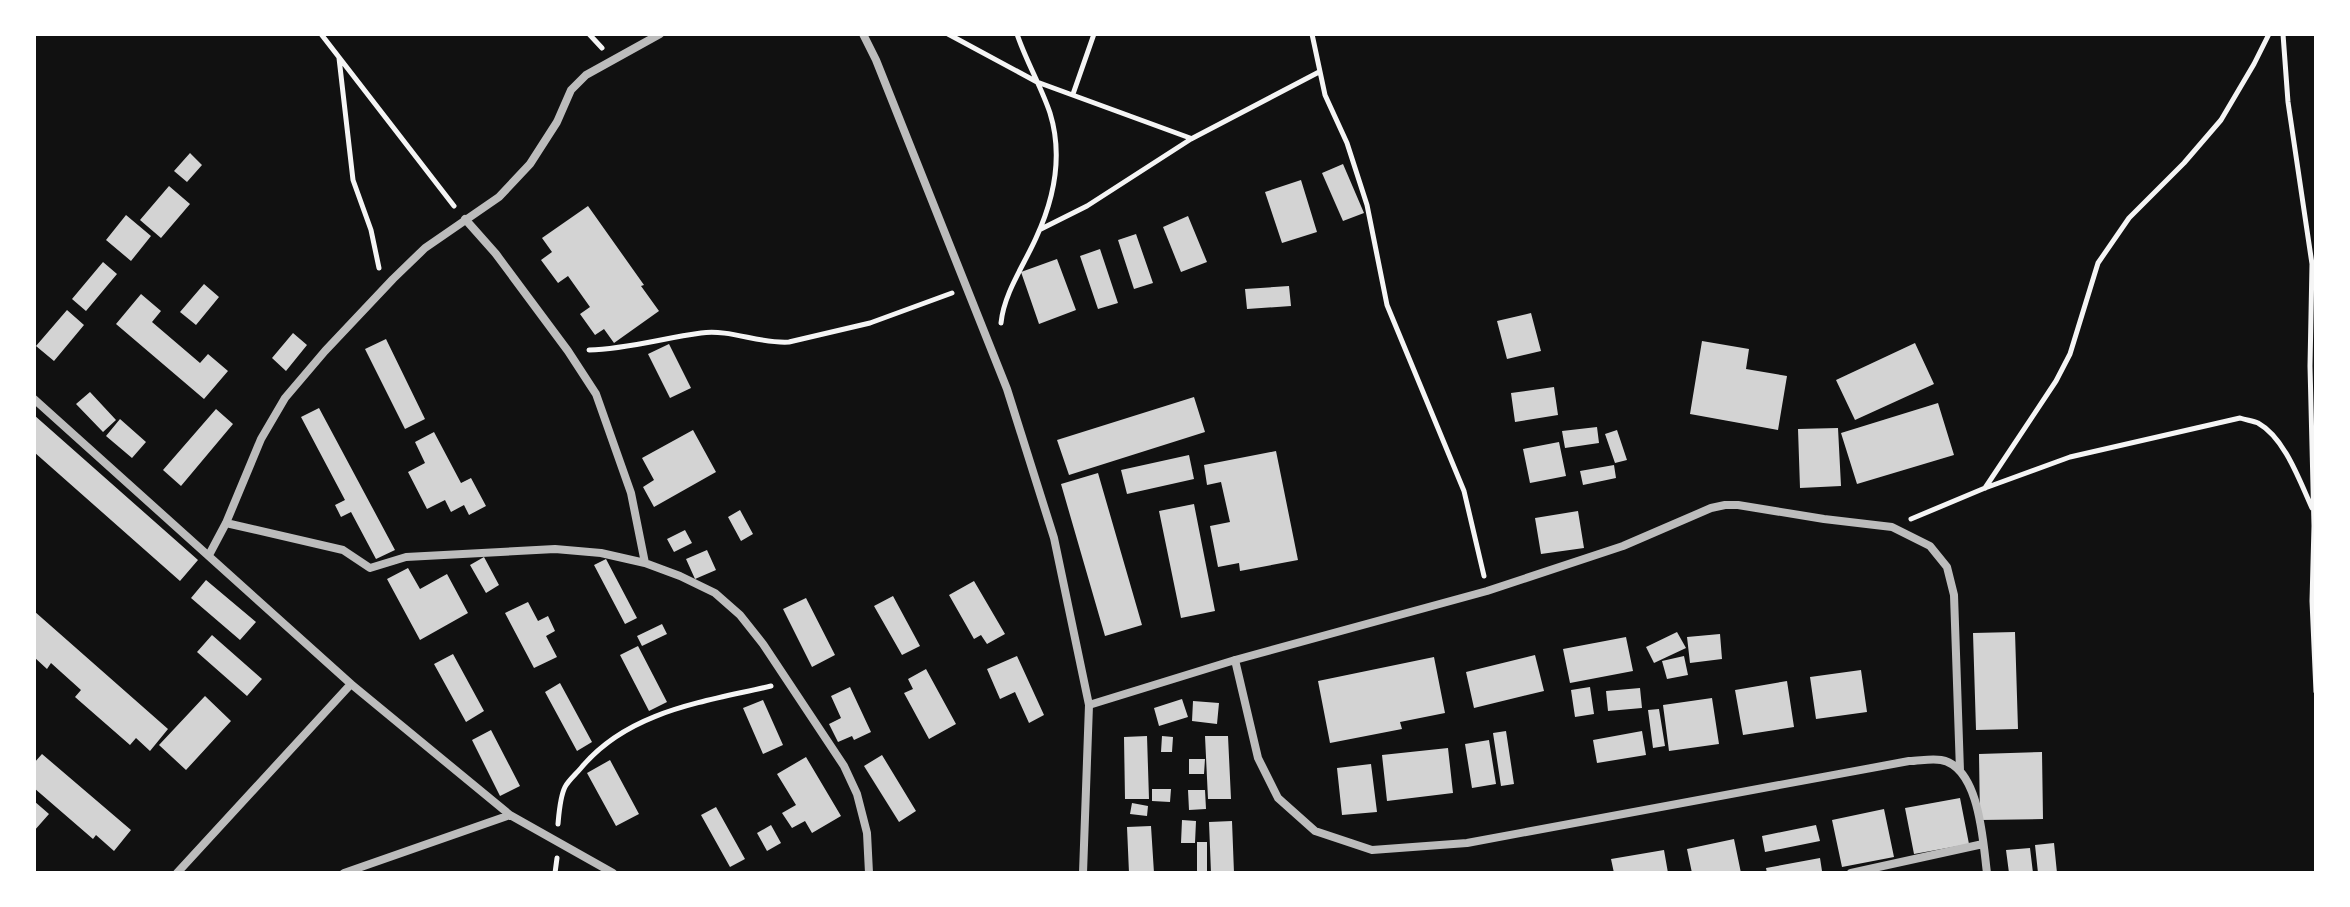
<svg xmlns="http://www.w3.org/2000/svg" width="2350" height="907" font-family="'Work Sans',sans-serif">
	<rect width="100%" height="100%" fill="#111"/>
	<path fill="#d3d3d3" d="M 190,153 L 202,165 L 187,182 L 174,171 Z
		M 1343,164 L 1364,213 L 1343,221 L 1322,173 Z
		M 1301,180 L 1317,232 L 1282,243 L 1265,192 Z
		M 169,186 L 190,204 L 161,238 L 140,220 Z
		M 588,206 L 644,285 L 641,286 L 659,311 L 614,343 L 604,329 L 595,335 L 580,314 L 590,307 L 568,276 L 558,283 L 541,260 L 552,252 L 542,238 Z
		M 126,215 L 151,236 L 131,261 L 106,240 Z
		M 1188,216 L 1207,262 L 1181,272 L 1163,227 Z
		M 1136,234 L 1153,283 L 1134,289 L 1118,240 Z
		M 1100,249 L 1118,303 L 1098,309 L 1080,256 Z
		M 1057,259 L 1076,310 L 1039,324 L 1021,272 Z
		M 103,262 L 117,274 L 86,311 L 72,299 Z
		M 204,284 L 219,297 L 196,325 L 180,312 Z
		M 1289,286 L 1291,306 L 1247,309 L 1245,289 Z
		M 141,294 L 161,311 L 152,322 L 200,363 L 208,354 L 228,371 L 204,399 L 116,324 Z
		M 67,310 L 84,325 L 54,361 L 36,346 Z
		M 1531,313 L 1541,351 L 1507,359 L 1497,321 Z
		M 293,333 L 307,345 L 286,371 L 272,358 Z
		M 386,339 L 425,419 L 405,429 L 365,349 Z
		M 1702,341 L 1749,349 L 1746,369 L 1787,376 L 1778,430 L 1690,414 Z
		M 1915,343 L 1934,384 L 1855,420 L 1836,380 Z
		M 669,344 L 691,388 L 670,398 L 648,354 Z
		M 1554,387 L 1558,415 L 1515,422 L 1511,393 Z
		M 90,392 L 116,420 L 103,432 L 76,404 Z
		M 1194,397 L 1205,432 L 1069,475 L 1057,440 Z
		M 1938,403 L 1954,455 L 1857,484 L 1841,433 Z
		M 319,408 L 395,550 L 376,559 L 351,512 L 341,517 L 335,505 L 345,500 L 301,417 Z
		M 216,409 L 233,424 L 181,486 L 163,470 Z
		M 34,415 L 198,560 L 180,581 L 34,452 Z
		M 120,419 L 146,442 L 132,458 L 106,436 Z
		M 1597,427 L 1599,443 L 1565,448 L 1562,431 Z
		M 1838,428 L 1841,486 L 1800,488 L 1798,429 Z
		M 693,430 L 716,472 L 654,507 L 643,487 L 654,480 L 642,458 Z
		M 1617,430 L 1627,460 L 1615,463 L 1605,434 Z
		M 434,432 L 461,483 L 471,478 L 486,506 L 469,515 L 464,505 L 451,512 L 445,500 L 427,509 L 408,472 L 425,463 L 415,442 Z
		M 1559,442 L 1566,476 L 1530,483 L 1523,449 Z
		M 1276,451 L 1298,560 L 1240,571 L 1239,563 L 1218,567 L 1210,526 L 1230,522 L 1221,482 L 1207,485 L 1204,465 Z
		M 1189,455 L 1194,479 L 1127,494 L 1121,470 Z
		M 1614,465 L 1616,478 L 1583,485 L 1580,471 Z
		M 1098,473 L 1142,625 L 1105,636 L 1061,484 Z
		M 1194,504 L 1215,611 L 1181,618 L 1159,511 Z
		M 740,510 L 753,534 L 741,541 L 728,517 Z
		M 1578,511 L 1584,548 L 1541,554 L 1535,518 Z
		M 685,530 L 692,543 L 674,552 L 667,539 Z
		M 707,550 L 716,570 L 695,579 L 686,559 Z
		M 484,557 L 499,585 L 486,593 L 470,565 Z
		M 606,559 L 637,618 L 625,624 L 594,565 Z
		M 408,568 L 420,589 L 447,574 L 468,613 L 420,640 L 387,579 Z
		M 206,580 L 256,622 L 240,640 L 191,598 Z
		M 974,581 L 1005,634 L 987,644 L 981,635 L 974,639 L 949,595 Z
		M 893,596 L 920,646 L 902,655 L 874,606 Z
		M 806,598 L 835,655 L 812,667 L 783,609 Z
		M 528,602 L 538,621 L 548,616 L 555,631 L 546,636 L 557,657 L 534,668 L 505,613 Z
		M 34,611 L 168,729 L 150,751 L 136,738 L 130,745 L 75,697 L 81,690 L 51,663 L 47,669 L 34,657 Z
		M 662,624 L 667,634 L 642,646 L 637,636 Z
		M 1677,632 L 1686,648 L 1654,663 L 1646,647 Z
		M 2015,632 L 2018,729 L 1976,730 L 1973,633 Z
		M 1720,634 L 1722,659 L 1690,663 L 1687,637 Z
		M 212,635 L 262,679 L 247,696 L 197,652 Z
		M 1626,637 L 1633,671 L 1570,683 L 1563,649 Z
		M 638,646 L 667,702 L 649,711 L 620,655 Z
		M 453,654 L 484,711 L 466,722 L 434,664 Z
		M 1535,655 L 1544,691 L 1474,708 L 1466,672 Z
		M 1017,656 L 1044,715 L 1029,723 L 1015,692 L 1000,699 L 987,669 Z
		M 1684,656 L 1688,675 L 1667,679 L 1662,661 Z
		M 1434,657 L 1445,713 L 1400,722 L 1402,729 L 1330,743 L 1318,681 Z
		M 926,669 L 956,724 L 929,739 L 904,693 L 913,689 L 908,679 Z
		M 1861,670 L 1867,712 L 1816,719 L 1810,677 Z
		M 1787,681 L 1794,727 L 1743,735 L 1735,690 Z
		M 560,683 L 592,742 L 577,751 L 545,692 Z
		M 850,687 L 871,732 L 854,740 L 852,736 L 838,742 L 829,724 L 841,718 L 831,696 Z
		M 1590,687 L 1594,714 L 1575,717 L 1571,690 Z
		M 1640,688 L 1642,708 L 1608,711 L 1606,691 Z
		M 205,696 L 231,721 L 186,770 L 159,745 Z
		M 1712,698 L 1719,744 L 1669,751 L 1663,705 Z
		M 1182,699 L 1188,717 L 1159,726 L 1154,708 Z
		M 763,700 L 783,745 L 763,754 L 743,708 Z
		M 1193,701 L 1219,703 L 1217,724 L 1192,721 Z
		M 1659,709 L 1665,746 L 1653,748 L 1648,710 Z
		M 491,730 L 520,786 L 500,796 L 472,740 Z
		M 1506,731 L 1514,784 L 1501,786 L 1493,733 Z
		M 1642,731 L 1646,755 L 1597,763 L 1593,740 Z
		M 1147,736 L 1149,799 L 1125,799 L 1124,737 Z
		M 1162,736 L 1173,737 L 1172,752 L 1161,752 Z
		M 1205,736 L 1228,736 L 1231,799 L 1208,799 Z
		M 1489,740 L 1496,784 L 1472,788 L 1465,744 Z
		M 1448,748 L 1453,793 L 1387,801 L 1382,755 Z
		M 2042,752 L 2043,819 L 1980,820 L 1979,754 Z
		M 42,754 L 131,830 L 114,851 L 96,835 L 93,839 L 34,788 L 36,780 L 34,763 Z
		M 882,755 L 916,811 L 899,822 L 864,766 Z
		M 806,757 L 841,816 L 812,833 L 805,821 L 792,828 L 782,813 L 796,805 L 777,774 Z
		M 1189,759 L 1205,759 L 1204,774 L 1189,774 Z
		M 610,760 L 639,814 L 616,826 L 587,773 Z
		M 1371,764 L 1377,812 L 1342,815 L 1337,768 Z
		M 1152,789 L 1171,789 L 1170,802 L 1152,801 Z
		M 1188,790 L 1205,790 L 1206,809 L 1189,810 Z
		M 1960,798 L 1969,844 L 1914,854 L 1905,808 Z
		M 34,801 L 49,814 L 34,831 Z
		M 1132,803 L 1148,806 L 1147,816 L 1130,814 Z
		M 716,807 L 745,859 L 730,867 L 701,815 Z
		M 1884,809 L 1894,857 L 1842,867 L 1832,820 Z
		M 1182,820 L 1196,821 L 1195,843 L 1181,843 Z
		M 1232,821 L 1234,873 L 1211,873 L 1209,822 Z
		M 771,825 L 781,843 L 767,851 L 757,833 Z
		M 1816,825 L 1820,841 L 1765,852 L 1762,836 Z
		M 1151,826 L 1154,873 L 1129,873 L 1127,827 Z
		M 1734,839 L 1741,873 L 1692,873 L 1687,849 Z
		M 1197,842 L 1207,842 L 1207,873 L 1197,873 Z
		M 2054,843 L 2057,873 L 2038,873 L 2035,845 Z
		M 2030,848 L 2033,873 L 2009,873 L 2006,850 Z
		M 1664,850 L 1668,873 L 1614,873 L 1611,859 Z
		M 1820,858 L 1822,871 L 1767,873 L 1766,868 Z"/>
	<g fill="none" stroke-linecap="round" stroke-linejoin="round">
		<path stroke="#f5f5f5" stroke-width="5" d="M 321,34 L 454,206
			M 589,34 L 602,48
			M 948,34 L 1037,82 L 1190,138
			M 1312,34 L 1325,95 L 1347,143 L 1367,205 L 1387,305 L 1464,491 L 1484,576
			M 2283,34 L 2288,102 L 2312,264 L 2310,366 L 2314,526 L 2312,601 L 2316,692
			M 339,58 L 353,180 L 371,230 L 379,268
			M 1073,94 L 1094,34
			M 1041,229 L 1087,206 L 1191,139 L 1319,72
			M 1001,323 C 1004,293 1024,265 1036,238 C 1054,199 1063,155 1050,113 C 1041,86 1026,61 1017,34
			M 589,350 C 627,349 663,338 701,333 C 731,329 759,344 789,342 L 870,323 L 952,293
			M 1985,488 L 2056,381 L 2070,354 L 2098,263 L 2129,218 L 2184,163 L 2221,120 L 2254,64 L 2269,34
			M 1911,519 L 1985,488 L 2070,457 L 2240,418 C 2246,420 2253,421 2258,423 C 2285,438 2300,482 2312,508
			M 558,824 C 559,813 560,797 565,787 C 568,781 576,774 581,768 C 628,711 703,702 771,686
			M 555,873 L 557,858"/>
		<path stroke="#bcbcbc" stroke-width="8" d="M 863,34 L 876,60 L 1007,389 L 1054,538 L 1089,705 L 1083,873
			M 465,219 L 496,254 L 568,351 L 596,394 L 631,493 L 645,563
			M 34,399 L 351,684 L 510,815 L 613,873
			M 226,523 L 343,550 L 370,568 L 406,557 L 555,549 L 601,553 L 645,563 L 680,576 L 715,593 L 740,615 L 763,644 L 844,766 L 857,794 L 867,833 L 869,873
			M 209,555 L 226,523 L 261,439 L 285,398 L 325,351 L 393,279 L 425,248 L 499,197 L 530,164 L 557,122 L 571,90 L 586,75 L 660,34
			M 1235,660 L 1258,758 L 1278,798 L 1315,831 L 1372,850 L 1467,843 L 1909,761 C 1919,761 1931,758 1941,760 C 1980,767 1983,843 1987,873
			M 1089,705 L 1235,660 L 1487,591 L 1623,546 L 1711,508 L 1725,505 L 1738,505 L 1824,519 L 1892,527 L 1930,546 L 1947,567 L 1954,595 L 1960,771
			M 177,873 L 351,684
			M 344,873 L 510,815
			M 1851,873 L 1983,844"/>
	</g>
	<rect width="2350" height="907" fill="none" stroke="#ffffff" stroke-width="72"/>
</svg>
